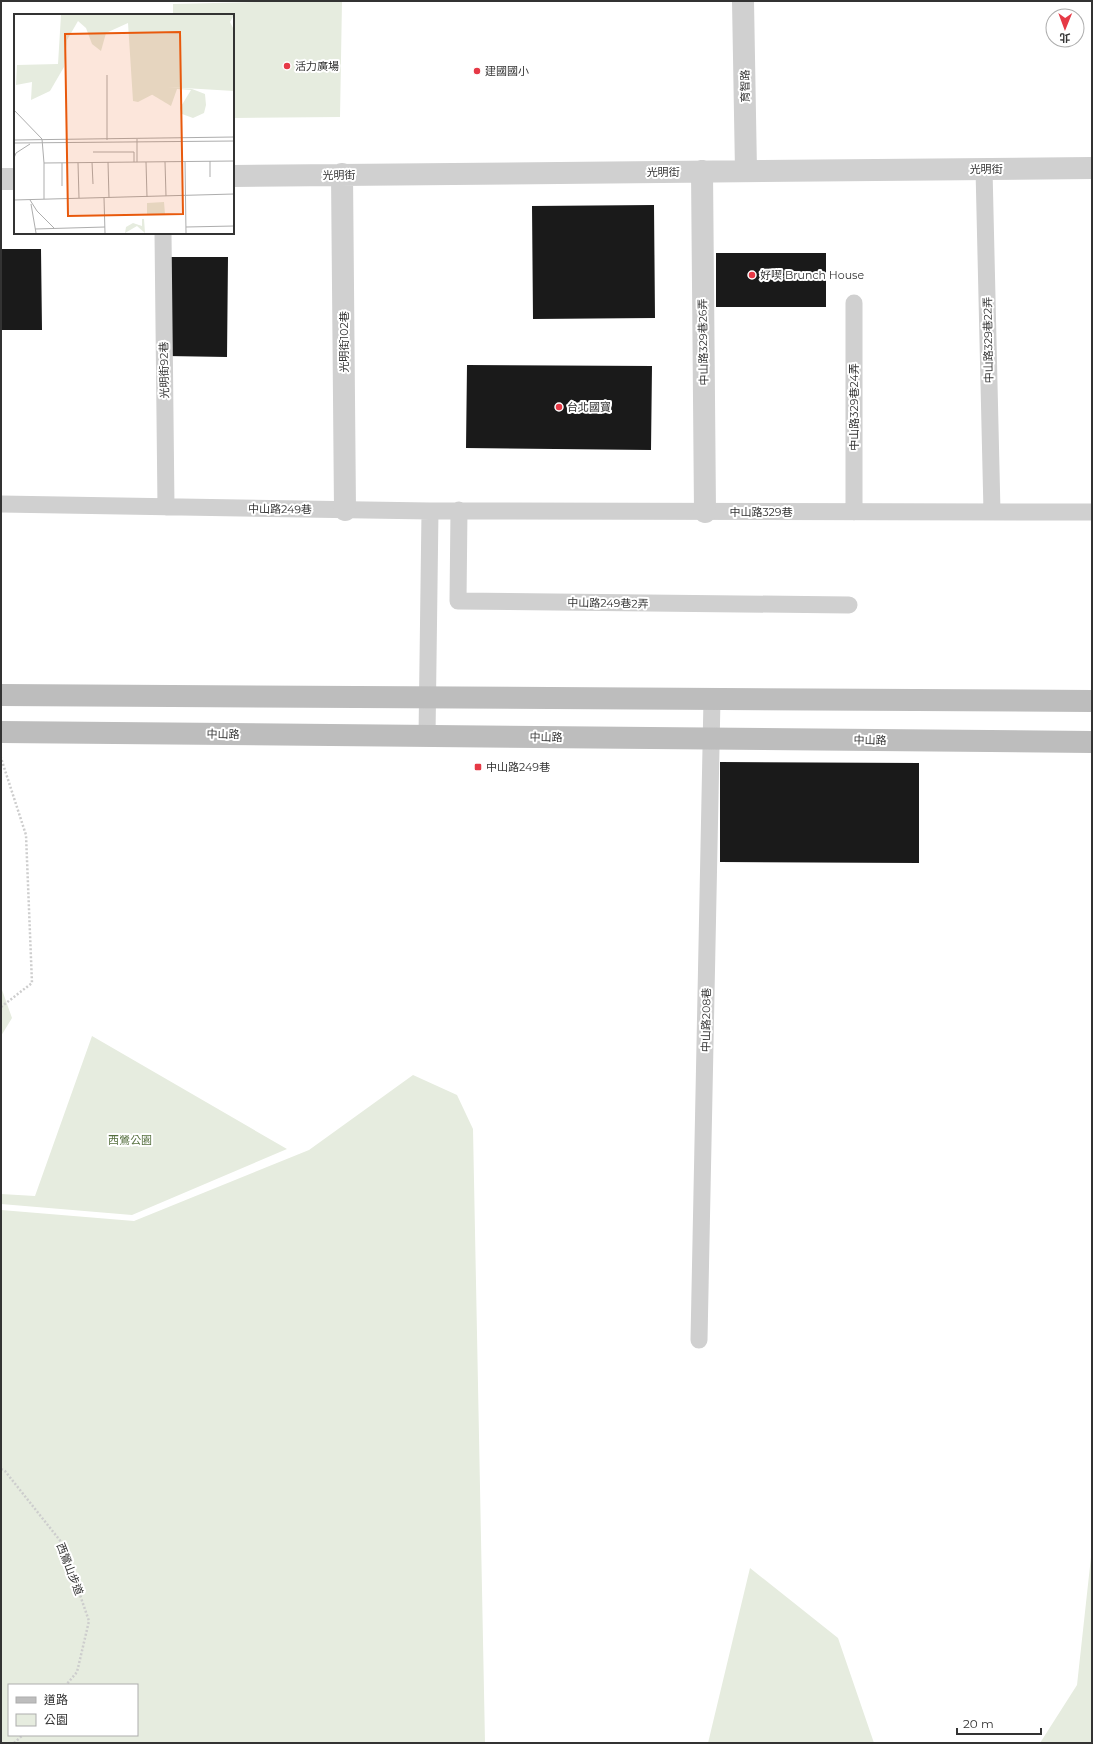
<svg xmlns="http://www.w3.org/2000/svg" width="1093" height="1744" font-family="Montserrat,'Noto Sans TC',sans-serif">
	<rect width="100%" height="100%" fill="#fff"/>
	<path fill="#e6ecdf" fill-rule="evenodd" d="M 298,1 L 342,1 L 340,117 L 233,118 L 233,15 L 173,15 L 173,4 Z
		M 1,987 L 12,1018 L 1,1036 Z
		M 92,1036 L 287,1149 L 132,1215 L 1,1204 L 1,1194 L 35,1196 Z
		M 413,1075 L 457,1095 L 473,1129 L 485,1743 L 1,1743 L 1,1210 L 134,1221 L 309,1150 ZM 9,1685 L 137,1685 L 137,1735 L 9,1735 Z
		M 1092,1548 L 1092,1743 L 1040,1743 L 1077,1685 Z
		M 750,1568 L 838,1638 L 874,1743 L 708,1743 Z"/>
	<path fill="#1a1a1a" d="M 654,205 L 655,318 L 533,319 L 532,206 Z
		M 1,249 L 41,249 L 42,330 L 1,330 Z
		M 716,253 L 826,253 L 826,307 L 716,307 Z
		M 168,257 L 228,257 L 227,357 L 167,356 Z
		M 467,365 L 652,366 L 651,450 L 466,448 Z
		M 720,762 L 919,763 L 919,863 L 720,862 Z"/>
	<g fill="none" stroke-linecap="round" stroke-linejoin="round">
		<path stroke="#cdcdcd" stroke-width="2.5" stroke-dasharray="2 2" stroke-linecap="butt" d="M 1,1007 L 32,983 L 26,835 L 1,758
			M 1,1469 L 5,1471 L 62,1543 L 89,1621 L 77,1672 L 66,1685
			M 14,1743 L 23,1735"/>
		<path stroke="#d0d0d0" stroke-width="17" d="M 984,169 L 992,512
			M 163,233 L 166,507
			M 1,504 L 430,511 L 1092,512
			M 459,510 L 458,601 L 849,605
			M 854,512 L 854,303
			M 427,736 L 430,511
			M 699,1340 L 712,699"/>
		<path stroke="#d0d0d0" stroke-width="22" d="M 743,1 L 746,171
			M 702,171 L 705,512
			M 342,174 L 345,510
			M 233,176 L 1092,168
			M 1,179 L 15,179"/>
		<path stroke="#bdbdbd" stroke-width="22" d="M 1,695 L 1092,701
			M 1,732 L 1092,742"/>
	</g>
	<g fill="#e63946" stroke="#fff" stroke-width="1.5">
		<circle cx="287" cy="66" r="4"/>
		<circle cx="477" cy="71" r="4"/>
		<circle cx="752" cy="275" r="4"/>
		<circle cx="559" cy="407" r="4"/>
		<rect x="474" y="763" width="8" height="8" rx="2"/>
	</g>
	<g text-anchor="middle" dominant-baseline="central" stroke-width="4" stroke-linejoin="round" paint-order="stroke">
		<g font-size="11" fill="#333" stroke="#fff" text-anchor="start">
			<text x="295" y="66">活力廣場</text>
			<text x="485" y="71">建國國小</text>
			<text x="760" y="275">好喫 Brunch House</text>
			<text x="567" y="407">台北國寶</text>
			<text x="486" y="767">中山路249巷</text>
		</g>
		<g font-size="11" fill="#333" stroke="#fff">
			<text transform="translate(745 86) rotate(-91)">育智路</text>
			<text x="986" y="169">光明街</text>
			<text x="663" y="172">光明街</text>
			<text transform="translate(339 175) rotate(-1)">光明街</text>
			<text transform="translate(988 340) rotate(-91)">中山路329巷22弄</text>
			<text transform="translate(344 342) rotate(-90)">光明街102巷</text>
			<text transform="translate(703 342) rotate(-91)">中山路329巷26弄</text>
			<text transform="translate(164 370) rotate(-91)">光明街92巷</text>
			<text transform="translate(854 407) rotate(-90)">中山路329巷24弄</text>
			<text transform="translate(280 509) rotate(1)">中山路249巷</text>
			<text x="761" y="512">中山路329巷</text>
			<text transform="translate(608 603) rotate(1)">中山路249巷2弄</text>
			<text transform="translate(223 734) rotate(1)">中山路</text>
			<text transform="translate(546 737) rotate(1)">中山路</text>
			<text transform="translate(870 740) rotate(1)">中山路</text>
			<text transform="translate(706 1020) rotate(-89)">中山路208巷</text>
			<text transform="translate(70 1569) rotate(69)">西鶯山步道</text>
		</g>
		<g font-size="11" fill="#56703f" stroke="#fff">
			<text x="130" y="1140">西鶯公園</text>
		</g>
	</g>
	<g transform="translate(14 14)">
		<rect width="220" height="220" fill="#fff"/>
		<path d="M 47,1 L 220,1 L 216,8 L 220,16 L 220,77 L 153,73 L 124,88 L 119,87 L 114,9 L 92,19 L 87,37 L 78,30 L 72,14 L 64,7 L 53,26 L 50,53 L 36,77 L 17,86 L 18,68 L 2,71 L 3,51 L 44,50 ZM 153,73 L 178,75 L 191,80 L 192,91 L 190,99 L 179,104 L 168,100 L 166,94 L 177,76 L 163,75 L 157,92 L 137,80 ZM 150,188 L 151,200 L 133,201 L 133,189 ZM 128,205 L 130,205 L 131,219 L 123,212 L 111,219 L 112,213 L 119,209 L 128,212 Z" fill="#e6ecdf"/>
		<path fill="none" stroke="#adadad" stroke-width="1" d="M 0,96 L 28,125 L 30,149 L 220,147M 123,125 L 123,148M 0,126 L 220,123M 93,126 L 93,61M 0,129 L 220,127M 79,138 L 120,138 L 120,148M 0,144 L 2,139 L 16,130M 171,147 L 172,219M 196,147 L 196,163M 78,148 L 79,170M 94,148 L 95,184M 132,148 L 133,183M 151,148 L 152,182M 30,149 L 30,185M 48,149 L 48,172M 64,149 L 65,184M 90,184 L 91,219M 0,186 L 220,180M 16,186 L 23,197 L 40,214M 17,190 L 22,219M 172,213 L 220,212M 21,215 L 91,213"/>
		<path fill="#e8590c" fill-opacity="0.15" stroke="#e8590c" stroke-width="2" d="M 166,18 L 169,200 L 54,202 L 51,20 Z"/>
		<rect width="220" height="220" fill="none" stroke="#333" stroke-width="2"/>
	</g>
	<rect width="1093" height="1744" fill="none" stroke="#333333" stroke-width="4"/>
	<rect x="8" y="1684" width="130" height="52" fill="#ffffff" stroke="#adadad"/>
	<rect x="16" y="1697" width="20" height="6" fill="#bdbdbd" stroke="#adadad"/>
	<text x="44" y="1704" font-size="12" fill="#333333">道路</text>
	<rect x="16" y="1714" width="20" height="12" fill="#e6ecdf" stroke="#adadad"/>
	<text x="44" y="1724" font-size="12" fill="#333333">公園</text>
	<g transform="translate(1065 28) rotate(181)"><circle r="19" fill="#ffffff" stroke="#adadad"/>
	<path d="M0-3L7 15L0 10L-7 15Z" fill="#e63946"/>
	<text y="-6" font-size="11" font-weight="bold" text-anchor="middle" fill="#333333">北</text>
	</g>
	<path d="M957 1728v6h84v-6" fill="none" stroke="#333333" stroke-width="2"/>
	<text x="963" y="1728" font-size="12" fill="#333333" stroke="#ffffff" stroke-width="3" paint-order="stroke">20 m</text>
</svg>
